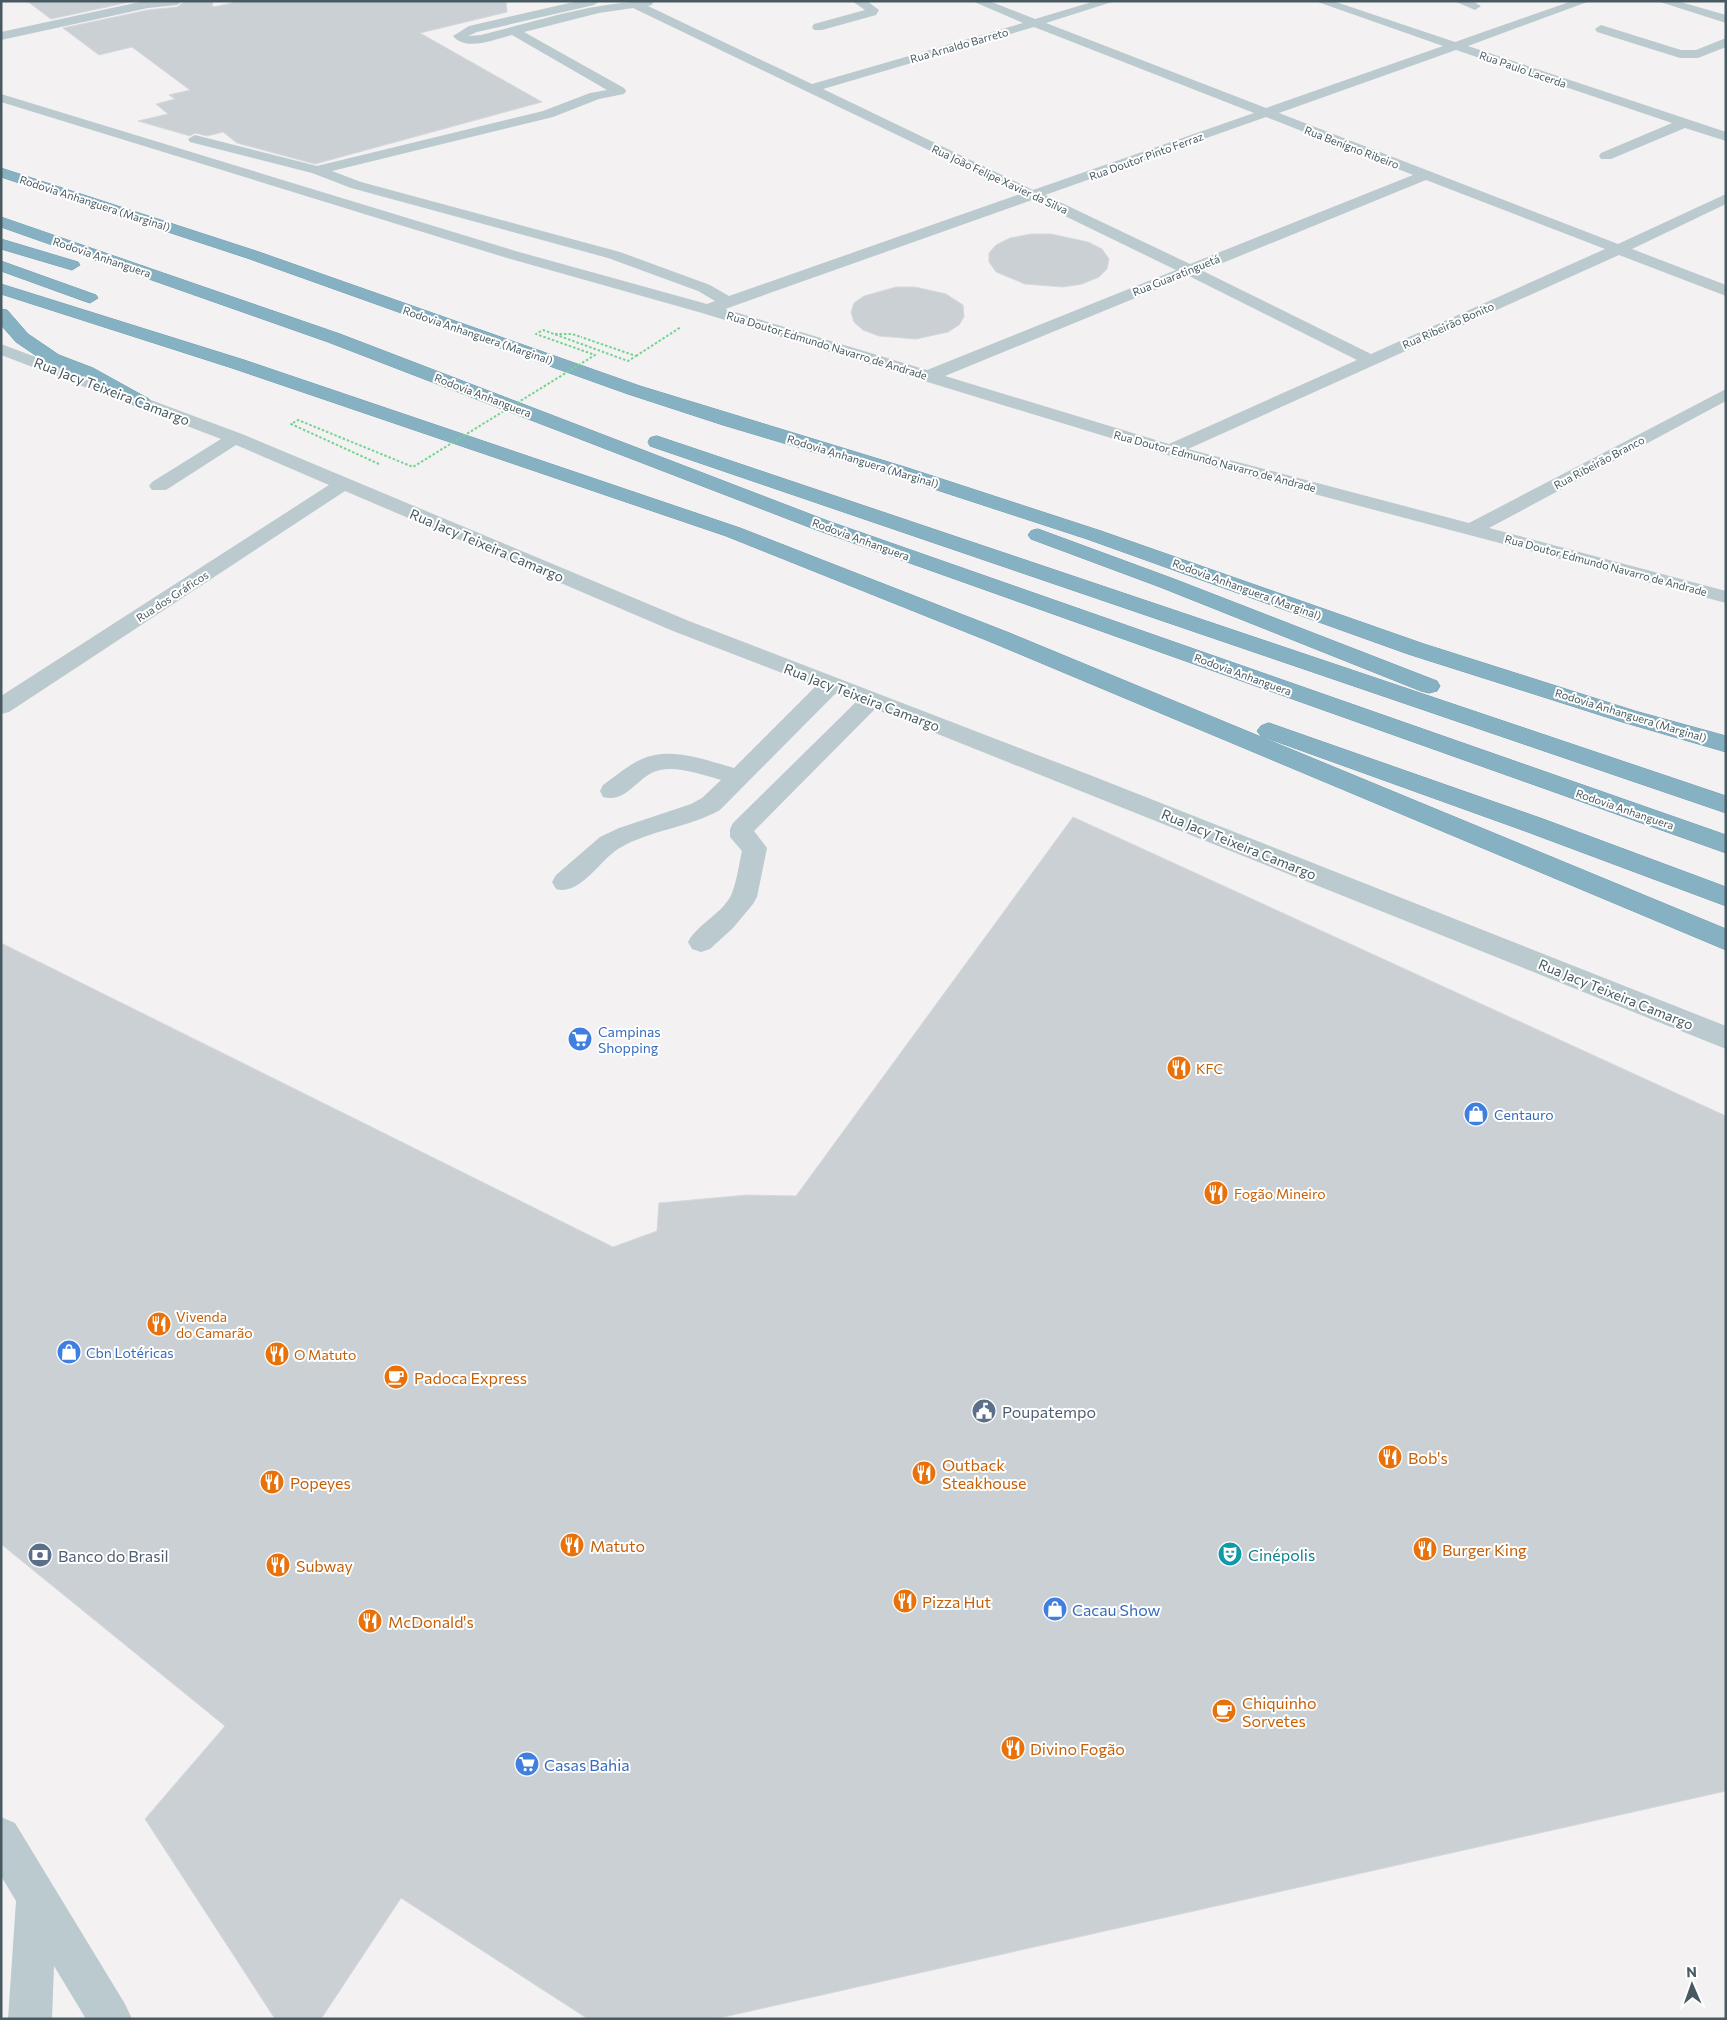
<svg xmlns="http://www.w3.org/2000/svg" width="1727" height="2020" font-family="Commissioner,sans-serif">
	<rect width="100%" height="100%" fill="#f4f1f2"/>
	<path fill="#cbd0d4" stroke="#d5d9dd" d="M 27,1 L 134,1 L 51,19 Z
		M 185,1 L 212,1 L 213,7 L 241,1 L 506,1 L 507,12 L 420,33 L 542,102 L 315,164 L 237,143 L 223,132 L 207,136 L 195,133 L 190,136 L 138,121 L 168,114 L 156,104 L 175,99 L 169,95 L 190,90 L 132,47 L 99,55 L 63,28 L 148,10 L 177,7 Z
		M 1031,234 L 1051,234 L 1088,242 L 1102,249 L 1109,259 L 1107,269 L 1099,277 L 1082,284 L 1063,287 L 1025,284 L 996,272 L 989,262 L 989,253 L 996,245 L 1010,238 Z
		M 896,287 L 915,287 L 946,294 L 963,305 L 964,317 L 959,325 L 948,332 L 916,339 L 879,336 L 863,330 L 854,322 L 851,312 L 854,303 L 864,296 Z
		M 1073,817 L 1726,1116 L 1726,1791 L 715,2019 L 588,2019 L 401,1898 L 321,2019 L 275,2019 L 145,1819 L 225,1726 L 1,1544 L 1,943 L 613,1247 L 657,1231 L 659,1203 L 747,1195 L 796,1196 Z"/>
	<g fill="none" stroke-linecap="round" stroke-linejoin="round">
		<defs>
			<path id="highway" d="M 1,168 L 259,252 L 640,386 L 908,468 L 1101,531 L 1424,644 L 1635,711 L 1726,736 L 1726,752 L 1619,721 L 1408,654 L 1087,539 L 894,476 L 723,425 L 628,394 L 247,258 L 1,177 Z
				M 1,217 L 340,334 L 828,521 L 1726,835 L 1726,853 L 814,529 L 328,342 L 1,227 Z
				M 1,239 L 78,262 L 80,265 L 72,270 L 1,249 Z
				M 1,261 L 96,295 L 98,298 L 90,303 L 84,301 L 1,271 Z
				M 1,284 L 244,360 L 740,528 L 1007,632 L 1726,929 L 1726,950 L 991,642 L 726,536 L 232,368 L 1,294 Z
				M 1,309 L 7,310 L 28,334 L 59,355 L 93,368 L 149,399 L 152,403 L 149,407 L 137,407 L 81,376 L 47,363 L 16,342 L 1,325 Z
				M 657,436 L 1726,796 L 1726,813 L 650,446 L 648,442 L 650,438 Z
				M 1038,529 L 1174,579 L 1437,681 L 1440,686 L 1437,691 L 1429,693 L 1421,691 L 1160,587 L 1031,539 L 1028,535 L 1031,531 Z
				M 1269,723 L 1543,819 L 1726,887 L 1726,906 L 1525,831 L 1261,736 L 1257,731 L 1261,726 Z"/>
		</defs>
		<use href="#highway" stroke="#709caf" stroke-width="1"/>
		<path stroke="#72d58e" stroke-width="2" stroke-dasharray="2.5 2" stroke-linecap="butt" d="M 555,334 L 572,334 L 581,337
			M 636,356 L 681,327"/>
		<path fill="#bbcacf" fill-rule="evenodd" d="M 144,1 L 183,1 L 177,5 L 148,8 L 1,40 L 1,32 Z
			M 578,1 L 600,1 L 594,5 L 477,32 L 468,36 L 481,35 C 538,21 596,1 653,1 L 652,5 L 648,6 L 812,84 L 1023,23 L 972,1 L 989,1 L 1035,19 L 1095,1 L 1115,1 L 1046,23 L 1266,108 L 1443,46 L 1315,1 L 1333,1 L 1455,42 L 1572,1 L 1590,1 L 1468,46 L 1726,132 L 1726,141 L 1685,128 L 1611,159 L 1601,159 L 1599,156 L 1601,153 L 1672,123 L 1456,50 L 1279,113 L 1618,244 L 1726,194 L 1726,204 L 1632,249 L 1726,285 L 1726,296 L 1619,255 L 1188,449 L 1469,523 L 1726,389 L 1726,401 L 1489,528 L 1726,591 L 1726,603 L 1163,454 L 702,313 L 507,258 L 1,102 L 1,94 L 519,252 L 707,304 L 715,301 L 698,291 L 608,258 L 351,188 L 312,173 L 190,142 L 188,139 L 195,135 L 317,166 L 543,111 L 590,93 L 607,90 L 512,35 C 495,39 466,52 453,36 L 469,26 ZM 633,8 L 1020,194 L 729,296 L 710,285 L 620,252 L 361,182 L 332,171 L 553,117 L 599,99 L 624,94 L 626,91 L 624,88 L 524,32 L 599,13 ZM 1034,27 L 1254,113 L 1033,190 L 823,89 ZM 1266,117 L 1413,175 L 1190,264 L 1045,195 ZM 1426,180 L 1605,249 L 1371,354 L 1203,271 ZM 1032,200 L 1176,270 L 927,370 L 725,309 ZM 1189,276 L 1357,360 L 1169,444 L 945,376 Z
			M 852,1 L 867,1 L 879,10 L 876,15 L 822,30 L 814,30 L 812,27 L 814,24 L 865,10 Z
			M 1454,1 L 1472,1 L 1481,6 L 1475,10 Z
			M 1657,1 L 1677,1 L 1726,15 L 1726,23 Z
			M 1601,25 L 1681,50 L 1696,50 L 1726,38 L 1726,47 L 1698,58 L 1680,58 L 1597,32 L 1595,29 Z
			M 1,344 L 242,434 L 689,621 L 1095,777 L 1726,1026 L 1726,1049 L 875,709 L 754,831 L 767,848 L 757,897 L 753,904 L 733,928 L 710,949 L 701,952 L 692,949 L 688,942 C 698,923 724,913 732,893 C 737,880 739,864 742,851 L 730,837 L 730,829 L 733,823 L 856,702 L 835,694 L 720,810 C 688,828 649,830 618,849 C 599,861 580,896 556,889 L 552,882 L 556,875 L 600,837 L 619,828 L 691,804 L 702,798 L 721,780 C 703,775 679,766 660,770 C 638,774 628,804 603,797 L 600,791 L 603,785 C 616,776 628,765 642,759 C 671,746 705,760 734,768 L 816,686 L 673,631 L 345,491 L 9,712 L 1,714 L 1,696 L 329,485 L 236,445 L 166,490 L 152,490 L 149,486 L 152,482 L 221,439 L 1,355 Z
			M 1,1817 L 15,1823 L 125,2004 L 132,2019 L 86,2019 L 54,1966 L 52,2019 L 8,2019 L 16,1901 L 1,1876 Z"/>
		<use href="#highway" fill="#85b1c3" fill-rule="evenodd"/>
		<path stroke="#72d58e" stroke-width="2" stroke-dasharray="2.5 2" stroke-linecap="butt" d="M 379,464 L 291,424 L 298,420 L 413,467 L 595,355 L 536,334 L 543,330 L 628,361 L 636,356 L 581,337"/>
	</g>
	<defs>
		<symbol id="supermarket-disc" viewBox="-11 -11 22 22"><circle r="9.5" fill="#3f7fe0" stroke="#fff"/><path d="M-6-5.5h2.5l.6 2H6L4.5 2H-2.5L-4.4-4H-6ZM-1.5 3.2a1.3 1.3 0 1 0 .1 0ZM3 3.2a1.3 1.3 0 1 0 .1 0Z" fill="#fff"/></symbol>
		<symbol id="restaurant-disc" viewBox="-11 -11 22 22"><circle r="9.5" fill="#e8710a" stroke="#fff"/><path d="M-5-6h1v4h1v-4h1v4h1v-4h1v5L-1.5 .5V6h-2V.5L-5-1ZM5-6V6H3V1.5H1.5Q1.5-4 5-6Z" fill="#fff"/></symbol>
		<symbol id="shop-disc" viewBox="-11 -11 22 22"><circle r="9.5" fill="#3f7fe0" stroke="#fff"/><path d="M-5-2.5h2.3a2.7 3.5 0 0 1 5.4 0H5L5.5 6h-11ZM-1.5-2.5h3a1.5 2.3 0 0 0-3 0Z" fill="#fff"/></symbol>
		<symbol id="cafe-disc" viewBox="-11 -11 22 22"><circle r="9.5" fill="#e8710a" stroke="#fff"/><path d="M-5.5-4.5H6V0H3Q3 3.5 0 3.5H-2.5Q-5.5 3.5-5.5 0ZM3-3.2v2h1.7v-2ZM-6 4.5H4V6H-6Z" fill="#fff"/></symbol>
		<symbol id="civic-disc" viewBox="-11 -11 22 22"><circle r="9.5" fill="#5c6f8a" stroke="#fff"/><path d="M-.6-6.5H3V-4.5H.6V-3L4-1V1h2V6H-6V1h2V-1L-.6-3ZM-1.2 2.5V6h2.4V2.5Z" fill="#fff"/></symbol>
		<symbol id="theatre-disc" viewBox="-11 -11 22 22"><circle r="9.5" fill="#0f9aa8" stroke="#fff"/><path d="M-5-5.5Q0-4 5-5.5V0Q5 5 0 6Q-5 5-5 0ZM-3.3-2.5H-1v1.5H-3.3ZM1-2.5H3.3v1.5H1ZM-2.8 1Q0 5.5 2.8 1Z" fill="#fff"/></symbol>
		<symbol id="bank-disc" viewBox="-11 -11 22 22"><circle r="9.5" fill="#5c6f8a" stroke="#fff"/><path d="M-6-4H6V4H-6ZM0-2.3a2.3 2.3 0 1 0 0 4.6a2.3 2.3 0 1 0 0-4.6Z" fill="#fff"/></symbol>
	</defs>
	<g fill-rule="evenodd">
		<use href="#supermarket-disc" x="566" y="1025" width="28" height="28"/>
		<use href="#restaurant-disc" x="1165" y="1054" width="28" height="28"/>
		<use href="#shop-disc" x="1462" y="1100" width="28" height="28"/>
		<use href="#restaurant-disc" x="1202" y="1179" width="28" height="28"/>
		<use href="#restaurant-disc" x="145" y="1310" width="28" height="28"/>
		<use href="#shop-disc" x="55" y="1338" width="28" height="28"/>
		<use href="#restaurant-disc" x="263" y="1340" width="28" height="28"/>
		<use href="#cafe-disc" x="382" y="1363" width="28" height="28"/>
		<use href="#civic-disc" x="970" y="1397" width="28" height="28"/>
		<use href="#restaurant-disc" x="1376" y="1443" width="28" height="28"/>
		<use href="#restaurant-disc" x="910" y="1459" width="28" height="28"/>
		<use href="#restaurant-disc" x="258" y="1468" width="28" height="28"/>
		<use href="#restaurant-disc" x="558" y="1531" width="28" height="28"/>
		<use href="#restaurant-disc" x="1411" y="1535" width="28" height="28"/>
		<use href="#theatre-disc" x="1216" y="1540" width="28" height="28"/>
		<use href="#bank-disc" x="26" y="1541" width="28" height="28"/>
		<use href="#restaurant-disc" x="264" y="1551" width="28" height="28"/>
		<use href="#restaurant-disc" x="891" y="1587" width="28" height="28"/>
		<use href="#shop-disc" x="1041" y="1595" width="28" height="28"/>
		<use href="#restaurant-disc" x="356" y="1607" width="28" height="28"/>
		<use href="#cafe-disc" x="1210" y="1697" width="28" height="28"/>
		<use href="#restaurant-disc" x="999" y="1734" width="28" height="28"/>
		<use href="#supermarket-disc" x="513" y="1750" width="28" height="28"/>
	</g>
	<g text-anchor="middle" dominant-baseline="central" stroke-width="4" stroke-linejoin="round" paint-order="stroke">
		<g font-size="11" fill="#475a61" stroke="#fff">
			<text transform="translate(959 45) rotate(-16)">Rua Arnaldo Barreto</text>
			<text transform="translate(1523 69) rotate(19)">Rua Paulo Lacerda</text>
			<text transform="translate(1352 147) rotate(21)">Rua Benígno Ribeiro</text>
			<text transform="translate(1146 156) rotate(-20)">Rua Doutor Pinto Ferraz</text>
			<text transform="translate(1000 179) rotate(25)">Rua João Felipe Xavier da Silva</text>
			<text transform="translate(95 203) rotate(18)">Rodovia Anhanguera (Marginal)</text>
			<text transform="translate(102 257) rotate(19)">Rodovia Anhanguera</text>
			<text transform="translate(1176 275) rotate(-22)">Rua Guaratinguetá</text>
			<text transform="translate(1448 325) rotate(-24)">Rua Ribeirão Bonito</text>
			<text transform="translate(478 335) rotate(19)">Rodovia Anhanguera (Marginal)</text>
			<text transform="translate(827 345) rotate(17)">Rua Doutor Edmundo Navarro de Andrade</text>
			<text transform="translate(483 395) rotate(21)">Rodovia Anhanguera</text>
			<text transform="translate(863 461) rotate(17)">Rodovia Anhanguera (Marginal)</text>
			<text transform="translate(1215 461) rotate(15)">Rua Doutor Edmundo Navarro de Andrade</text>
			<text transform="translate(1599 462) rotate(-28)">Rua Ribeirão Branco</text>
			<text transform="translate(861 539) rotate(20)">Rodovia Anhanguera</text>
			<text transform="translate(1606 565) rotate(15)">Rua Doutor Edmundo Navarro de Andrade</text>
			<text transform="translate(1247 589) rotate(20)">Rodovia Anhanguera (Marginal)</text>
			<text transform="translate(172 596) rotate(-33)">Rua dos Gráficos</text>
			<text transform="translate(1243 674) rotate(20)">Rodovia Anhanguera</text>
			<text transform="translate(1631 715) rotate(17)">Rodovia Anhanguera (Marginal)</text>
			<text transform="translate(1625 809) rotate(19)">Rodovia Anhanguera</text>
		</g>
		<g font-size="14" fill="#475a61" stroke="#fff">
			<text transform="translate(112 391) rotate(21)">Rua Jacy Teixeira Camargo</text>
			<text transform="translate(487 545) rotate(23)">Rua Jacy Teixeira Camargo</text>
			<text transform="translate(862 697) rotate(21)">Rua Jacy Teixeira Camargo</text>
			<text transform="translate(1239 844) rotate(22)">Rua Jacy Teixeira Camargo</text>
			<text transform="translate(1616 994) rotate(22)">Rua Jacy Teixeira Camargo</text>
		</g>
		<g font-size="14" fill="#366cbe" stroke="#fff" text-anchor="start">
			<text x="598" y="1031">Campinas<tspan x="598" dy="16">Shopping</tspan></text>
			<text x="1494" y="1114">Centauro</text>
			<text x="86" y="1352">Cbn Lotéricas</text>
		</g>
		<g font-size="14" fill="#c56008" stroke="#fff" text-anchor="start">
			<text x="1196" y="1068">KFC</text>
			<text x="1234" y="1193">Fogão Mineiro</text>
			<text x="176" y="1316">Vivenda<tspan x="176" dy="16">do Camarão</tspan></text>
			<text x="294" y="1354">O Matuto</text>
		</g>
		<g font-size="16" fill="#c56008" stroke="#fff" text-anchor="start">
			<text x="414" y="1377">Padoca Express</text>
			<text x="1408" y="1457">Bob's</text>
			<text x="942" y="1464">Outback<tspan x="942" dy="18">Steakhouse</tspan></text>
			<text x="290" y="1482">Popeyes</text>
			<text x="590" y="1545">Matuto</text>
			<text x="1442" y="1549">Burger King</text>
			<text x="296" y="1565">Subway</text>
			<text x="922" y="1601">Pizza Hut</text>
			<text x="388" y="1621">McDonald's</text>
			<text x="1242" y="1702">Chiquinho<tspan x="1242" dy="18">Sorvetes</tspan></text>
			<text x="1030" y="1748">Divino Fogão</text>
		</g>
		<g font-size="16" fill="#4e5e75" stroke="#fff" text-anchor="start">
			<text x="1002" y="1411">Poupatempo</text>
			<text x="58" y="1555">Banco do Brasil</text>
		</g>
		<g font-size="16" fill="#0d838f" stroke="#fff" text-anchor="start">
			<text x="1248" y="1554">Cinépolis</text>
		</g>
		<g font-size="16" fill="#366cbe" stroke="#fff" text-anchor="start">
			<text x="1072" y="1609">Cacau Show</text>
			<text x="544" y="1764">Casas Bahia</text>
		</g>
	</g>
	<rect width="1727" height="2020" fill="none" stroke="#475a61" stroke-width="5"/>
	<g transform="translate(1692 1985) rotate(358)" stroke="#ffffff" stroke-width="4" paint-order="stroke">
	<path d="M0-4L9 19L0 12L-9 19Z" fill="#475a61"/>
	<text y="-8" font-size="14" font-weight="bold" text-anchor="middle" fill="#475a61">N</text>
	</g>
</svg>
